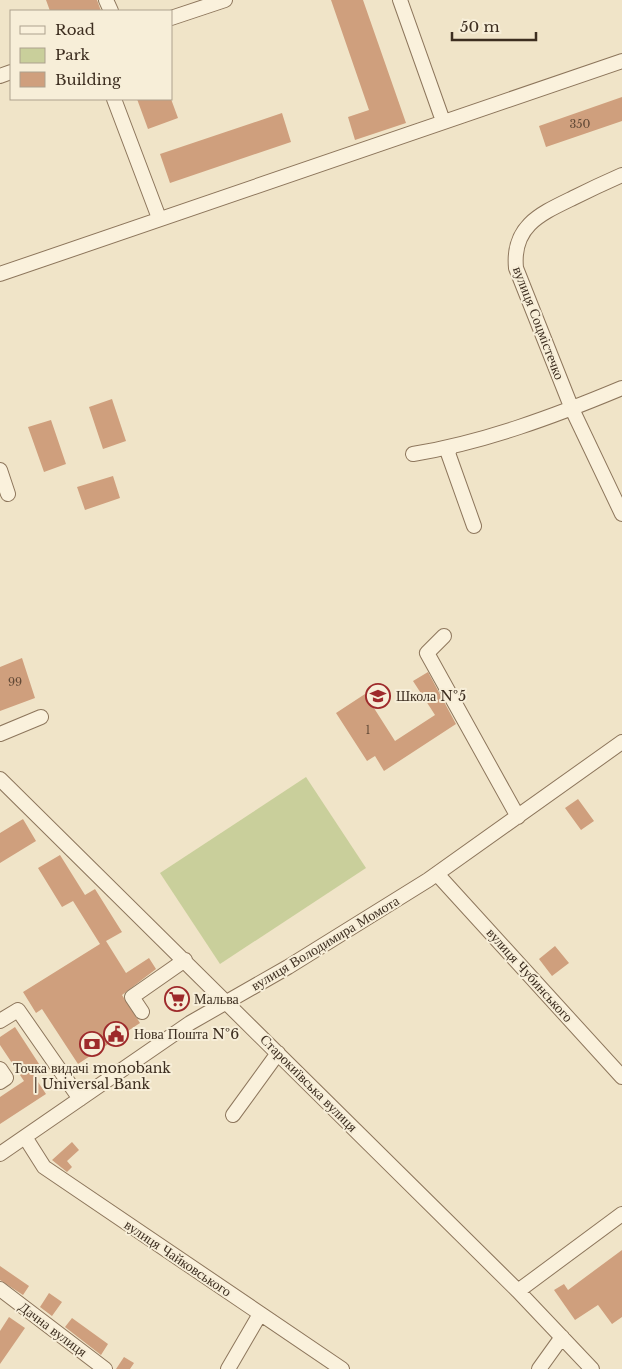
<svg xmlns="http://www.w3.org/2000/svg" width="622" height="1369" font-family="'Libre Baskerville',serif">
	<rect width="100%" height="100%" fill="#f0e4c8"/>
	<path fill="#c9cf9b" d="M 306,777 L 366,868 L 220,964 L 160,873 Z"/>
	<path fill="#cf9f7d" d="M 46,0 L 97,0 L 101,11 L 50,11 Z
		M 331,0 L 363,0 L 406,123 L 355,140 L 348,117 L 369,110 Z
		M 622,97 L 622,121 L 546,147 L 539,126 Z
		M 137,99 L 171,99 L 178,118 L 148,129 Z
		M 282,113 L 291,142 L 170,183 L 160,154 Z
		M 112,399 L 126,441 L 103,449 L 89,407 Z
		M 51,420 L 66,464 L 44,472 L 28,427 Z
		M 113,476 L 120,498 L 85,510 L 77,487 Z
		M 22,658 L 35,698 L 0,711 L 0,667 Z
		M 428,672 L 456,724 L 384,771 L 375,756 L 367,761 L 336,713 L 365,694 L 395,741 L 435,715 L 413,681 Z
		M 578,799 L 594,821 L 581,830 L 565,808 Z
		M 23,819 L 36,841 L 0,863 L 0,833 Z
		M 60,855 L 85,895 L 95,889 L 122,932 L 106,941 L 126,973 L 149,958 L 156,969 L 122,995 L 140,1023 L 78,1064 L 42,1009 L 36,1013 L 23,992 L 100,944 L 73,901 L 62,907 L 38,868 Z
		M 555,946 L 569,963 L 552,976 L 539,959 Z
		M 15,1027 L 41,1067 L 32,1073 L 46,1094 L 0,1124 L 0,1097 L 24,1081 L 0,1045 L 0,1037 Z
		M 72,1142 L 79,1150 L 67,1161 L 72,1167 L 67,1172 L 52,1160 Z
		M 622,1250 L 622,1317 L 612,1324 L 598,1305 L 575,1320 L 554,1290 L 564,1284 L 568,1290 Z
		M 0,1266 L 29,1286 L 23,1295 L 0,1280 Z
		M 49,1293 L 62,1302 L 52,1316 L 40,1307 Z
		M 9,1317 L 25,1328 L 0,1364 L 0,1331 Z
		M 72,1318 L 108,1344 L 101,1355 L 65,1327 Z
		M 124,1357 L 134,1363 L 130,1369 L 116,1369 Z"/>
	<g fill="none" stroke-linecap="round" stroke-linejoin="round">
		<defs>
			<path id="minor" d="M 106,0 L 111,11
				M 400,0 L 443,121
				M 171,18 L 225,0
				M 0,76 L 11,72
				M 114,99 L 159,218
				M 622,175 C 606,182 589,190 573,198 C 540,214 512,226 516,268 L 572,409 L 622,514
				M 0,274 L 622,61
				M 451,447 L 448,453 L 474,526
				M 413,454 C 485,442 555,416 622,388
				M 0,470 L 8,494
				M 444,636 L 427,653 L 518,817
				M 0,734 L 41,717
				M 0,779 L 518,1291 L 592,1369
				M 437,874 L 622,1077
				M 142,1012 L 132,997 L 185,960
				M 0,1021 L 18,1010 L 80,1099
				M 0,1069 L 6,1078 L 0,1082
				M 233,1115 L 278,1053
				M 25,1137 L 44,1167 L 342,1369
				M 0,1154 L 190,1023 L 288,967 L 428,880 L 622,742
				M 0,1289 L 105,1369
				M 518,1291 L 622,1214
				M 228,1369 L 260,1314
				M 539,1369 L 562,1337"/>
		</defs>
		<use href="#minor" stroke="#8d765c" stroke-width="16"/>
		<use href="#minor" stroke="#faf1dc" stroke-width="14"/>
	</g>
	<defs>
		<symbol id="school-ring" viewBox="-11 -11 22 22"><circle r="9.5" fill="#f7eed8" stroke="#9e2a2b" stroke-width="1.5"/><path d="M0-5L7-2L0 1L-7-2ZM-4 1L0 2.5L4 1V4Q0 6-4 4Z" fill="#9e2a2b"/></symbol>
		<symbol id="supermarket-ring" viewBox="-11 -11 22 22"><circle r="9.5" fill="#f7eed8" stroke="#9e2a2b" stroke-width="1.5"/><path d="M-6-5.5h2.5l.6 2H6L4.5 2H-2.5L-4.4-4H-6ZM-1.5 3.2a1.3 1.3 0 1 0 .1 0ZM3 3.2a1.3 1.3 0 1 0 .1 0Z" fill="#9e2a2b"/></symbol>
		<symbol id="civic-ring" viewBox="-11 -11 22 22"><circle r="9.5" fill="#f7eed8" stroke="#9e2a2b" stroke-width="1.5"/><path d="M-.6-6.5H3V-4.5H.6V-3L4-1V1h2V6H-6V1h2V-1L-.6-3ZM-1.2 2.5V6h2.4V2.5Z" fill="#9e2a2b"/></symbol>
		<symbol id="bank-ring" viewBox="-11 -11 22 22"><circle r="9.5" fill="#f7eed8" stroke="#9e2a2b" stroke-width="1.5"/><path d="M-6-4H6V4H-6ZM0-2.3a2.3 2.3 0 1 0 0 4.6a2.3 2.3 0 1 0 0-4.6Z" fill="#9e2a2b"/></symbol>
	</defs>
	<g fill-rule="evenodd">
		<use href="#school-ring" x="364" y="682" width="28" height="28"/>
		<use href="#supermarket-ring" x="163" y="985" width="28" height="28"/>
		<use href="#civic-ring" x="102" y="1020" width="28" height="28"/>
		<use href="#bank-ring" x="78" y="1030" width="28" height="28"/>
	</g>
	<g text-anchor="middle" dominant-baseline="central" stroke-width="4" stroke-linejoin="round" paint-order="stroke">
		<g font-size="11" fill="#624a37">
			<text x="580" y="124">350</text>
			<text x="15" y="682">99</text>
			<text x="368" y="730">1</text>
		</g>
		<g font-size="14" fill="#3d2e20" stroke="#f7eed8">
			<text transform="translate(539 323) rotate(69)">вулиця Соцмістечко</text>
			<text transform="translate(325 943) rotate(-31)">вулиця Володимира Момота</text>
			<text transform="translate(530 975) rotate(48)">вулиця Чубинського</text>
			<text transform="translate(309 1083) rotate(45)">Старокиївська вулиця</text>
			<text transform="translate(178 1258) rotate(34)">вулиця Чайковського</text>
			<text transform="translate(53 1329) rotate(37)">Дачна вулиця</text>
		</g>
		<g font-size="14" fill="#3d2e20" stroke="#f7eed8" text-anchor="start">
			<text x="396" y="696">Школа №5</text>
			<text x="194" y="999">Мальва</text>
			<text x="134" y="1034">Нова Пошта №6</text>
			<text x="92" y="1068" text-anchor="middle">Точка видачі monobank<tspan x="92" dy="16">| Universal Bank</tspan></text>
		</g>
	</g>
	<rect x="10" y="10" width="162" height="90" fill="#f7eed8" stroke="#ada18e"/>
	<rect x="20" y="26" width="25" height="8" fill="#faf1dc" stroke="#ada18e"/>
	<text x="55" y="35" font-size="15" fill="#3d2e20">Road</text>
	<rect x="20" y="48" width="25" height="15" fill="#c9cf9b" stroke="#ada18e"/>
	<text x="55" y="60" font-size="15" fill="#3d2e20">Park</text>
	<rect x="20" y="72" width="25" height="15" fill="#cf9f7d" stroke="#ada18e"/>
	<text x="55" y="85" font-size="15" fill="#3d2e20">Building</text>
	<path d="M452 32v8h84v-8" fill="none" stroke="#3d2e20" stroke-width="2.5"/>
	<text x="460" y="32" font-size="15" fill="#3d2e20" stroke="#f7eed8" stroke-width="4" paint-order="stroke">50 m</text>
</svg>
